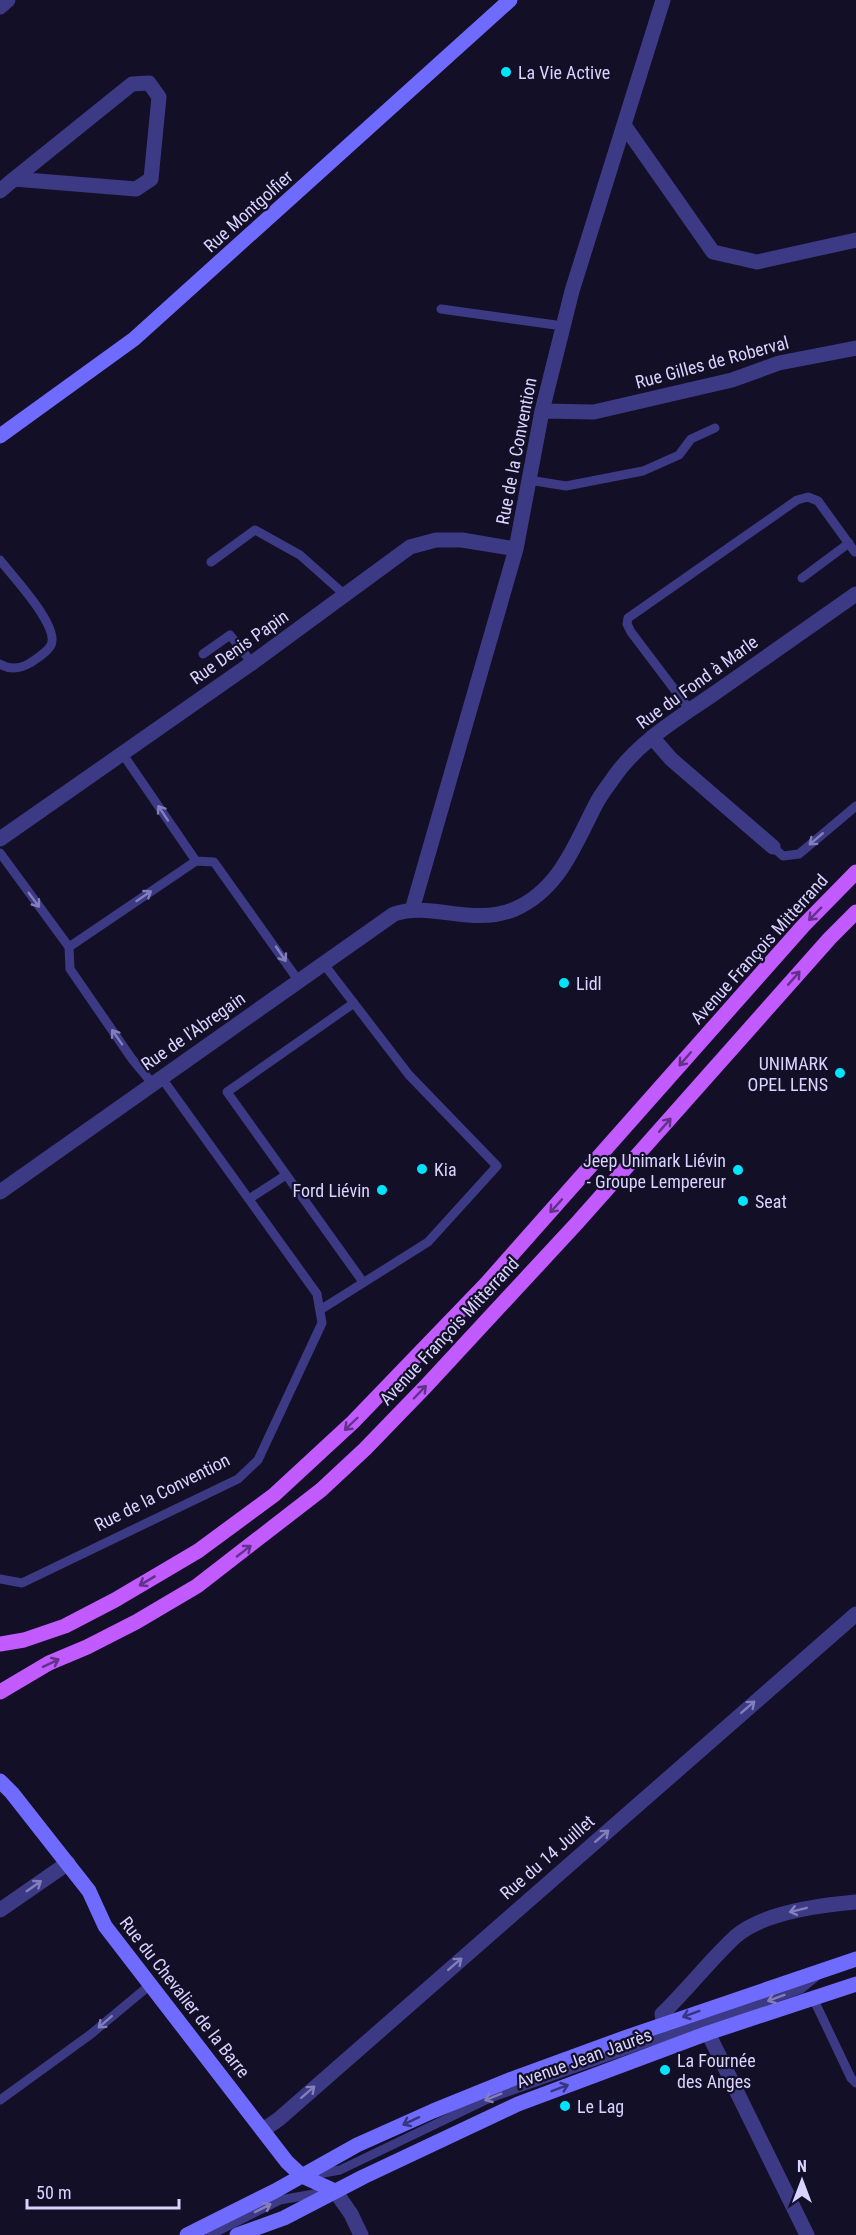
<svg xmlns="http://www.w3.org/2000/svg" width="856" height="2235" font-family="'Roboto Condensed',sans-serif">
	<rect width="100%" height="100%" fill="#130f26"/>
	<g fill="none" stroke-linecap="round" stroke-linejoin="round">
		<path stroke="#3d3a85" stroke-width="9" d="M 441,309 L 563,326
			M 529,480 L 566,486 L 643,471 L 679,455 L 691,439 L 715,428
			M 0,560 C 12,576 60,626 51,645 C 47,653 37,658 30,663 C 20,669 10,670 0,664
			M 211,562 L 255,530 L 300,555 L 345,595
			M 802,578 L 849,543
			M 203,654 L 230,635 L 252,663
			M 690,710 L 631,632 L 627,624 L 628,618 L 797,500 L 808,497 L 818,501 L 855,552
			M 122,753 L 196,861
			M 773,847 L 783,856 L 799,854 L 856,806
			M 0,853 L 69,947
			M 354,1003 L 227,1092 L 363,1282
			M 152,1083 L 132,1059 L 70,969 L 69,947 L 196,861 L 214,862 L 298,980
			M 249,1199 L 286,1175
			M 320,1310 L 428,1242 L 497,1166 L 409,1075 L 323,963
			M 0,1579 L 22,1583 L 238,1479 L 258,1460 L 322,1323 L 317,1294 L 161,1077
			M 813,1998 L 851,2078 L 856,2083
			M 0,2100 L 91,2034 L 150,1985
			M 307,2176 L 340,2170 L 490,2098 L 801,1989 L 817,1976
			M 210,2235 L 280,2200 L 325,2192"/>
		<path stroke="#3d3a85" stroke-width="15" d="M 0,7 L 8,0
			M 624,125 L 713,252 L 757,262 L 856,240
			M 0,191 L 14,179 L 132,84 L 149,83 L 159,97 L 151,179 L 136,189 L 14,179
			M 542,411 L 594,412 L 732,380 L 779,363 L 856,348
			M 652,737 L 671,759 L 773,847
			M 0,839 L 252,663 L 410,547 L 436,540 L 462,540 L 516,549
			M 412,910 L 516,549 L 542,411 L 572,291 L 663,0
			M 0,1192 L 394,914 C 431,901 472,927 515,909 C 560,889 575,844 596,804 C 601,794 608,786 614,777 C 639,741 679,718 715,693 C 762,660 809,627 856,594
			M 0,1910 L 68,1863
			M 664,2025 L 662,2014 C 687,1990 711,1959 736,1936 C 764,1912 821,1905 856,1902
			M 708,2033 L 807,2235
			M 263,2130 L 279,2119 L 856,1614
			M 335,2191 L 351,2214 L 361,2235"/>
		<path stroke="#6f6bff" stroke-width="15" d="M 0,436 L 134,339 L 510,0
			M 0,1781 L 12,1793 L 89,1891 L 105,1926 L 287,2162 L 302,2176 L 335,2191
			M 187,2235 L 275,2191 L 357,2145 L 433,2111 L 512,2079 L 627,2037 L 856,1959
			M 237,2235 L 284,2218 L 363,2177 L 518,2104 L 708,2033 L 856,1984"/>
		<path stroke="#c25bff" stroke-width="15" d="M 0,1644 L 24,1640 L 65,1626 L 115,1600 L 198,1551 L 274,1495 L 353,1422 L 486,1284 L 804,925 L 856,872
			M 0,1692 L 49,1663 L 87,1647 L 136,1622 L 197,1586 L 321,1490 L 365,1449 L 426,1386 L 577,1223 L 830,938 L 856,912"/>
	</g>
	<defs><path id="oneway-shaft" d="M-6 0H5M1.5-3L5.5 0L1.5 3" fill="none" stroke-width="1.6" stroke-linecap="round" stroke-linejoin="round" transform="scale(1.5)"/></defs>
	<g stroke="#837fbc">
		<use href="#oneway-shaft" transform="translate(163 813) rotate(-124)"/>
		<use href="#oneway-shaft" transform="translate(816 839) rotate(140)"/>
		<use href="#oneway-shaft" transform="translate(144 896) rotate(-34)"/>
		<use href="#oneway-shaft" transform="translate(34 900) rotate(53)"/>
		<use href="#oneway-shaft" transform="translate(281 954) rotate(56)"/>
		<use href="#oneway-shaft" transform="translate(117 1037) rotate(-125)"/>
		<use href="#oneway-shaft" transform="translate(748 1707) rotate(-41)"/>
		<use href="#oneway-shaft" transform="translate(602 1836) rotate(-41)"/>
		<use href="#oneway-shaft" transform="translate(34 1886) rotate(-35)"/>
		<use href="#oneway-shaft" transform="translate(798 1910) rotate(166)"/>
		<use href="#oneway-shaft" transform="translate(455 1964) rotate(-41)"/>
		<use href="#oneway-shaft" transform="translate(776 1998) rotate(160)"/>
		<use href="#oneway-shaft" transform="translate(105 2022) rotate(139)"/>
		<use href="#oneway-shaft" transform="translate(308 2092) rotate(-41)"/>
		<use href="#oneway-shaft" transform="translate(493 2097) rotate(158)"/>
		<use href="#oneway-shaft" transform="translate(263 2208) rotate(-27)"/>
	</g>
	<g stroke="#623188">
		<use href="#oneway-shaft" transform="translate(815 914) rotate(134)"/>
		<use href="#oneway-shaft" transform="translate(794 978) rotate(-49)"/>
		<use href="#oneway-shaft" transform="translate(685 1059) rotate(131)"/>
		<use href="#oneway-shaft" transform="translate(665 1125) rotate(-49)"/>
		<use href="#oneway-shaft" transform="translate(556 1206) rotate(132)"/>
		<use href="#oneway-shaft" transform="translate(420 1392) rotate(-46)"/>
		<use href="#oneway-shaft" transform="translate(351 1424) rotate(136)"/>
		<use href="#oneway-shaft" transform="translate(244 1551) rotate(-38)"/>
		<use href="#oneway-shaft" transform="translate(147 1581) rotate(149)"/>
		<use href="#oneway-shaft" transform="translate(51 1663) rotate(-25)"/>
	</g>
	<g stroke="#38347d">
		<use href="#oneway-shaft" transform="translate(691 2014) rotate(160)"/>
		<use href="#oneway-shaft" transform="translate(560 2088) rotate(-21)"/>
		<use href="#oneway-shaft" transform="translate(411 2121) rotate(155)"/>
	</g>
	<g fill="#00e5ff" stroke="#130f26" stroke-width="2">
		<circle cx="506" cy="72" r="6"/>
		<circle cx="564" cy="983" r="6"/>
		<circle cx="840" cy="1073" r="6"/>
		<circle cx="422" cy="1169" r="6"/>
		<circle cx="738" cy="1170" r="6"/>
		<circle cx="382" cy="1190" r="6"/>
		<circle cx="743" cy="1201" r="6"/>
		<circle cx="665" cy="2070" r="6"/>
		<circle cx="565" cy="2106" r="6"/>
	</g>
	<g text-anchor="middle" dominant-baseline="central" stroke-width="4.5" stroke-linejoin="round" paint-order="stroke">
		<g font-size="18" fill="#d9d4ff" stroke="#130f26" text-anchor="start">
			<text x="518" y="72">La Vie Active</text>
			<text x="576" y="983">Lidl</text>
			<text x="828" y="1063" text-anchor="end">UNIMARK<tspan x="828" dy="21">OPEL LENS</tspan></text>
			<text x="726" y="1160" text-anchor="end">Jeep Unimark Liévin<tspan x="726" dy="21">- Groupe Lempereur</tspan></text>
			<text x="434" y="1169">Kia</text>
			<text x="370" y="1190" text-anchor="end">Ford Liévin</text>
			<text x="755" y="1201">Seat</text>
			<text x="677" y="2060">La Fournée<tspan x="677" dy="21">des Anges</tspan></text>
			<text x="577" y="2106">Le Lag</text>
		</g>
		<g font-size="18" fill="#d9d4ff" stroke="#130f26">
			<text transform="translate(248 211) rotate(-42)">Rue Montgolfier</text>
			<text transform="translate(712 362) rotate(-15)">Rue Gilles de Roberval</text>
			<text transform="translate(516 451) rotate(-79)">Rue de la Convention</text>
			<text transform="translate(239 647) rotate(-35)">Rue Denis Papin</text>
			<text transform="translate(697 682) rotate(-36)">Rue du Fond à Marle</text>
			<text transform="translate(759 949) rotate(-48)">Avenue François Mitterrand</text>
			<text transform="translate(193 1031) rotate(-35)">Rue de l'Abregain</text>
			<text transform="translate(449 1331) rotate(-47)">Avenue François Mitterrand</text>
			<text transform="translate(162 1492) rotate(-27)">Rue de la Convention</text>
			<text transform="translate(547 1857) rotate(-41)">Rue du 14 Juillet</text>
			<text transform="translate(185 1997) rotate(52)">Rue du Chevalier de la Barre</text>
			<text transform="translate(584 2058) rotate(-20)">Avenue Jean Jaurès</text>
		</g>
	</g>
	<g transform="translate(802 2181)" stroke="#130f26" stroke-width="4.5" paint-order="stroke">
	<path d="M0-4.5L10 22L0 15L-10 22Z" fill="#d9d4ff"/>
	<text y="-9" font-size="16" font-weight="bold" text-anchor="middle" fill="#d9d4ff">N</text>
	</g>
	<path d="M27 2199v9h152v-9" fill="none" stroke="#d9d4ff" stroke-width="3"/>
	<text x="36" y="2199" font-size="18" fill="#d9d4ff" stroke="#130f26" stroke-width="4.5" paint-order="stroke">50 m</text>
</svg>
